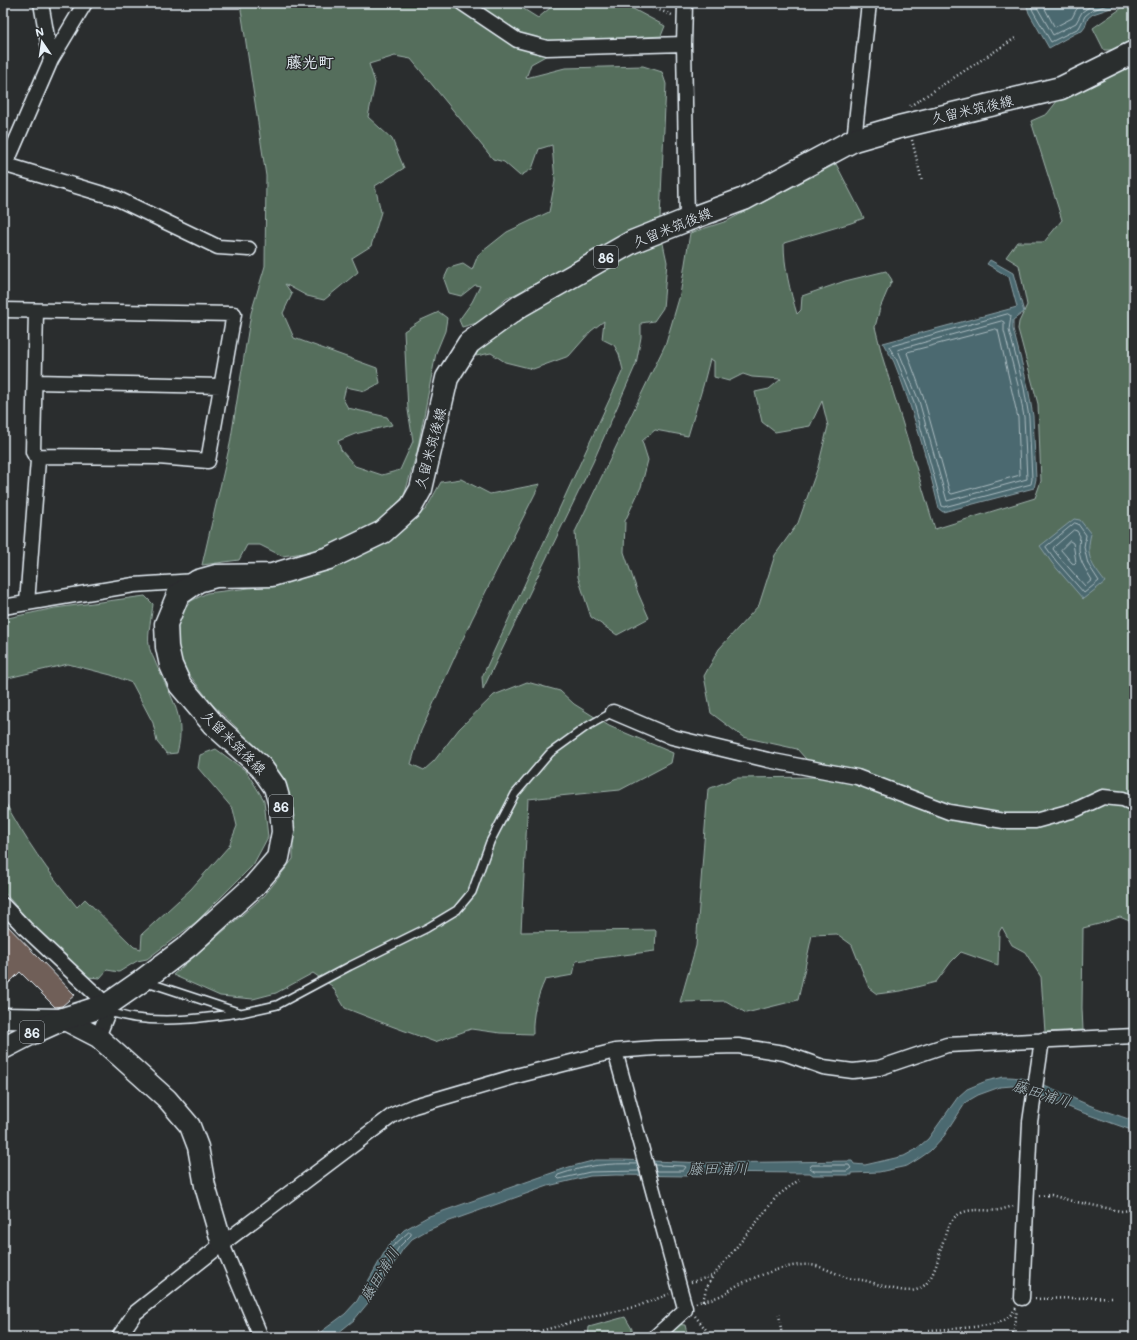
<svg xmlns="http://www.w3.org/2000/svg" width="1137" height="1340" font-family="Mali,'Klee One',sans-serif">
	<rect width="100%" height="100%" fill="#2a2d2e"/>
	<filter id="ink" filterUnits="userSpaceOnUse"><feTurbulence type="fractalNoise" baseFrequency=".025" numOctaves="2"/><feDisplacementMap in="SourceGraphic" scale="8" xChannelSelector="R" yChannelSelector="G"/><feConvolveMatrix kernelMatrix="1 2 1 2 8 2 1 2 1" color-interpolation-filters="sRGB"/></filter>
	<g filter="url(#ink)">
		<path fill="#546e5c" stroke="#9eb0aa" d="M 240,3 L 514,3 L 538,18 L 550,8 L 552,3 L 622,3 L 665,26 L 661,36 L 571,42 L 531,64 L 526,78 L 565,68 L 643,66 L 662,72 L 666,84 L 660,218 L 506,299 L 481,322 L 462,327 L 459,320 L 472,302 L 480,286 L 475,285 L 461,296 L 449,293 L 444,279 L 449,268 L 463,264 L 472,270 L 478,255 L 507,232 L 549,212 L 555,181 L 552,145 L 539,149 L 532,169 L 520,176 L 504,162 L 493,159 L 411,59 L 395,56 L 369,64 L 375,83 L 368,117 L 392,139 L 404,168 L 375,186 L 381,212 L 371,246 L 352,258 L 358,272 L 324,300 L 307,296 L 285,284 L 292,294 L 283,313 L 294,338 L 377,368 L 380,383 L 365,391 L 346,387 L 343,399 L 348,408 L 387,417 L 392,425 L 355,434 L 338,441 L 341,450 L 355,466 L 382,475 L 400,470 L 413,441 L 408,410 L 404,331 L 421,320 L 439,312 L 447,318 L 445,331 L 436,353 L 417,452 L 404,496 L 380,521 L 326,550 L 282,556 L 260,545 L 247,545 L 239,560 L 202,565 L 230,444 L 251,313 L 265,266 L 266,176 Z
			M 1129,3 L 1134,3 L 1134,45 L 1126,50 L 1104,50 L 1093,28 Z
			M 1134,60 L 1134,923 L 1120,917 L 1099,924 L 1083,928 L 1082,1008 L 1083,1030 L 1045,1032 L 1041,977 L 1025,952 L 1012,945 L 1002,927 L 999,932 L 998,965 L 961,952 L 951,962 L 936,982 L 901,991 L 877,994 L 869,988 L 852,945 L 837,934 L 812,935 L 798,1000 L 746,1013 L 726,1001 L 680,1002 L 696,946 L 708,789 L 736,778 L 822,777 L 797,749 L 743,737 L 711,713 L 704,676 L 719,649 L 759,605 L 775,555 L 798,523 L 818,467 L 828,426 L 822,401 L 810,426 L 775,432 L 762,422 L 755,392 L 769,389 L 781,379 L 752,377 L 743,374 L 729,381 L 714,377 L 714,361 L 710,359 L 703,386 L 688,436 L 655,430 L 642,441 L 648,460 L 641,487 L 625,521 L 624,552 L 638,593 L 649,618 L 617,635 L 591,617 L 578,577 L 575,532 L 666,343 L 680,295 L 690,233 L 727,221 L 836,164 L 864,218 L 851,223 L 784,243 C 784,267 790,291 797,314 L 801,310 L 802,296 L 845,281 L 886,271 L 892,280 L 880,308 L 875,327 L 883,359 L 935,529 L 1035,498 L 1041,481 L 1038,404 L 1018,329 L 1019,322 L 1027,305 L 1019,265 L 1006,257 L 1017,242 L 1044,242 L 1062,220 L 1031,121 L 1047,114 L 1058,100 L 1125,67 Z
			M 662,239 L 667,262 L 663,308 L 654,321 L 641,323 L 641,337 L 636,364 L 593,462 L 483,689 L 482,677 L 623,370 L 619,354 L 614,345 L 602,339 L 604,321 L 591,331 L 569,356 L 533,369 L 505,362 L 491,353 L 476,356 L 479,344 L 495,329 Z
			M 461,479 L 490,494 L 540,484 L 472,619 L 421,731 L 411,764 L 424,770 L 434,761 L 459,729 L 494,695 L 527,682 L 560,691 L 574,704 L 609,726 L 673,753 L 671,763 L 620,790 L 528,799 L 521,932 L 656,930 L 655,951 L 576,961 L 573,975 L 545,980 C 537,997 532,1015 533,1034 L 500,1033 L 471,1029 L 435,1042 L 386,1024 L 345,1008 L 332,986 L 313,973 L 276,993 L 253,999 L 220,996 L 173,975 L 265,895 L 293,859 L 293,821 L 285,780 L 264,754 L 212,704 L 181,664 L 176,634 L 180,615 L 191,601 L 207,593 L 275,585 L 369,551 L 426,509 L 441,482 Z
			M 145,596 L 153,604 C 152,615 147,635 149,645 C 149,649 152,655 154,659 C 167,692 188,715 177,753 L 167,754 L 157,742 L 153,723 L 132,683 L 111,675 L 68,664 L 8,678 L 3,688 L 3,619 L 55,608 Z
			M 216,749 L 246,771 L 264,800 L 268,837 L 253,865 L 196,922 L 147,959 L 137,961 L 119,972 L 107,970 L 100,978 L 87,977 L 36,929 L 3,891 L 3,798 C 23,837 49,873 77,907 L 85,899 L 134,947 L 141,949 L 142,934 L 191,889 L 229,846 L 237,826 L 233,809 L 198,768 L 200,755 Z
			M 625,1317 L 632,1329 L 632,1337 L 588,1337 L 589,1327 Z
			M 675,1324 L 685,1325 L 688,1337 L 662,1337 Z"/>
		<path fill="#4c696f" stroke="#8a9fa6" d="M 1026,3 L 1121,3 L 1111,8 L 1093,14 L 1088,18 L 1085,27 L 1082,31 L 1076,33 L 1049,48 L 1029,13 Z
			M 990,260 L 1013,273 L 1024,312 L 1013,320 L 1013,329 L 1028,387 L 1033,416 L 1036,479 L 1034,488 L 943,512 L 939,509 C 927,459 913,409 894,362 C 891,355 886,350 883,343 L 1017,307 L 1009,277 L 987,264 Z
			M 1074,519 L 1080,520 L 1091,534 C 1085,557 1092,565 1105,582 L 1083,599 L 1052,563 L 1040,546 Z
			M 1003,1077 C 1034,1076 1056,1091 1084,1103 C 1100,1110 1118,1115 1134,1121 L 1134,1131 L 1078,1111 L 1028,1090 L 1012,1086 L 1000,1087 L 978,1095 L 966,1102 L 944,1136 L 930,1151 L 920,1158 L 907,1166 L 879,1172 L 852,1173 L 852,1175 L 813,1175 L 810,1173 L 688,1172 L 687,1176 L 616,1175 L 590,1176 L 548,1186 L 447,1222 L 426,1231 L 412,1239 L 403,1249 L 372,1298 L 354,1320 L 333,1337 L 314,1337 L 345,1314 L 357,1301 L 388,1246 L 404,1230 L 429,1216 L 569,1167 L 596,1160 L 622,1160 L 708,1163 L 852,1161 L 854,1164 L 865,1165 L 904,1156 L 915,1150 L 928,1139 L 958,1097 L 967,1089 L 986,1081 Z"/>
		<g fill="none" stroke-linecap="round" stroke-linejoin="round">
			<path stroke="#aabbc1" stroke-width="1" d="M 1030,3 L 1033,11 L 1051,42 L 1079,28 L 1085,16 L 1091,11 L 1112,3
				M 1036,3 L 1038,9 L 1053,35 L 1076,23 L 1082,12 L 1089,7 L 1098,3
				M 1042,3 L 1054,26 L 1055,27 L 1072,18 L 1076,10 L 1083,3
				M 1008,314 L 1011,316 L 1009,330 L 1024,388 L 1029,417 L 1032,479 L 1031,484 L 944,507 L 942,506 L 914,403 L 896,358 L 889,347 Z
				M 1002,321 L 1004,322 L 1004,331 L 1019,389 L 1024,417 L 1027,479 L 947,501 L 919,401 L 898,350 Z
				M 996,329 L 998,330 L 1018,418 L 1020,475 L 952,494 L 950,493 L 924,399 L 907,353 L 908,352 Z
				M 1075,523 L 1078,524 L 1086,535 L 1084,547 L 1088,564 L 1099,581 L 1084,593 L 1056,561 L 1046,547 Z
				M 1074,530 L 1077,531 L 1080,536 C 1077,557 1081,562 1092,580 L 1085,586 L 1060,558 L 1053,549 L 1054,547 Z
				M 1070,541 L 1073,543 L 1076,562 L 1074,564 L 1072,563 L 1061,550 Z
				M 638,1164 C 607,1163 587,1165 558,1175 L 557,1177 L 559,1179 L 590,1172 L 639,1171
				M 654,1165 L 684,1166 L 686,1167 L 683,1171 L 656,1171
				M 812,1165 L 849,1165 L 851,1168 L 847,1171 L 814,1171 L 810,1168 Z
				M 409,1232 L 411,1232 L 411,1235 L 399,1247 L 379,1279 L 376,1279 L 376,1277 L 391,1248 Z"/>
		</g>
		<path fill="#705f58" stroke="#e8f1f8" d="M 3,921 L 75,995 L 62,1006 L 55,1007 L 20,972 L 3,989 Z"/>
		<g fill="none" stroke-linecap="round" stroke-linejoin="round">
			<defs>
				<path id="lane" d="M 147,982 L 241,1013 L 277,1005 L 350,966 L 427,928 L 457,910 L 472,892 L 490,842 L 515,794 L 550,753 L 586,727 L 613,712
					M 108,1012 C 117,1014 126,1017 135,1018 C 170,1023 204,1018 238,1013"/>
				<path id="street" d="M 41,3 L 51,60
					M 462,3 L 517,40 L 547,48 L 684,44
					M 685,3 L 684,44 L 687,220
					M 854,140 L 869,3
					M 3,164 L 116,198 L 218,247 L 249,249
					M 6,164 L 51,60 L 85,3
					M 3,310 L 234,314 L 208,461 L 158,457 L 35,456
					M 35,382 L 221,386
					M 27,603 L 38,460 L 33,452 L 36,311
					M 3,607 L 134,585 L 195,581
					M 613,712 L 672,737 L 768,760 L 857,777 L 949,812 L 1004,821 L 1035,821 L 1075,810 L 1103,797 L 1123,799 L 1134,804
					M 3,905 L 25,928 L 107,1005 L 108,1012 L 98,1037
					M 615,1051 L 685,1308 L 685,1310 L 655,1337
					M 222,1244 L 261,1337
					M 1022,1298 L 1030,1122 L 1042,1040
					M 119,1337 L 135,1313 L 222,1244 L 393,1115 L 414,1106 L 520,1075 L 615,1051 L 655,1048 L 738,1046 L 784,1053 L 823,1067 L 853,1071 L 879,1068 L 947,1045 L 1134,1036"/>
				<path id="secondary" d="M 3,1018 L 63,1019 L 98,1037 L 167,1099 L 190,1126 L 198,1147 L 205,1186 L 222,1244"/>
				<path id="primary" d="M 3,1048 L 32,1033 L 63,1019 L 107,1005 L 143,980 L 188,946 L 254,886 L 278,858 L 283,832 L 281,808 L 275,787 L 261,767 L 213,724 L 180,685 L 171,665 L 167,647 L 166,624 L 178,595 L 198,581 L 216,576 L 272,575 L 329,558 L 383,532 L 411,507 L 421,489 L 447,378 L 469,343 L 520,306 L 632,242 L 687,220 L 744,199 L 854,140 L 899,127 L 1061,88 L 1134,52"/>
			</defs>
			<use href="#lane" stroke="#e8f1f8" stroke-width="10"/>
			<use href="#street" stroke="#e8f1f8" stroke-width="17"/>
			<use href="#secondary" stroke="#e8f1f8" stroke-width="23"/>
			<use href="#primary" stroke="#e8f1f8" stroke-width="25"/>
			<path stroke="#e8f1f8" stroke-width="2.5" stroke-dasharray="1 3" stroke-linecap="butt" d="M 641,3 L 672,15
				M 910,106 L 1017,37
				M 912,140 L 922,181
				M 1039,1196 L 1051,1195 L 1072,1201 L 1121,1211 L 1134,1210
				M 691,1282 L 713,1276 L 760,1218 L 777,1196 L 799,1180
				M 1035,1299 L 1114,1297
				M 703,1301 L 706,1289 L 713,1276
				M 696,1303 C 705,1300 714,1299 722,1295 C 728,1292 732,1288 738,1285 C 758,1276 788,1263 810,1265 C 822,1266 834,1273 845,1277 C 850,1279 857,1279 862,1280 C 877,1283 901,1294 916,1290 C 942,1282 938,1233 955,1217 C 968,1206 984,1212 999,1210 C 1004,1209 1009,1207 1014,1206
				M 779,1314 L 782,1337
				M 695,1316 L 712,1337
				M 929,1330 C 948,1329 990,1328 1006,1319 C 1010,1316 1013,1312 1016,1308
				M 519,1337 L 609,1312 L 613,1312 L 638,1306 L 669,1294
				M 1012,1337 L 1017,1310"/>
			<use href="#lane" stroke="#2a2d2e" stroke-width="7"/>
			<use href="#street" stroke="#2a2d2e" stroke-width="14"/>
			<use href="#secondary" stroke="#2a2d2e" stroke-width="20"/>
			<use href="#primary" stroke="#2a2d2e" stroke-width="22"/>
		</g>
	</g>
	<g text-anchor="middle" dominant-baseline="central" stroke-width="3" stroke-linejoin="round" paint-order="stroke">
		<g fill="#2a2d2e" stroke="#afb6bb" stroke-width="1">
			<rect x="594" y="246" width="24" height="22" rx="3"/>
			<rect x="269" y="795" width="24" height="22" rx="3"/>
			<rect x="20" y="1021" width="24" height="22" rx="3"/>
		</g>
		<g font-size="13" font-weight="bold" fill="#e8f1f8">
			<text x="606" y="257">86</text>
			<text x="281" y="806">86</text>
			<text x="32" y="1032">86</text>
		</g>
		<g font-size="14" fill="#e8f1f8" stroke="#2a2d2e">
			<text transform="translate(972 109) rotate(-13)">久留米筑後線</text>
			<text transform="translate(672 227) rotate(-22)">久留米筑後線</text>
			<text transform="translate(430 448) rotate(-75)">久留米筑後線</text>
			<text transform="translate(234 742) rotate(45)">久留米筑後線</text>
		</g>
		<g font-size="15" font-style="italic" fill="#aabbc1" stroke="#2a2d2e">
			<text transform="translate(1042 1093) rotate(18)">藤田浦川</text>
			<text x="718" y="1168">藤田浦川</text>
			<text transform="translate(379 1274) rotate(-58)">藤田浦川</text>
		</g>
		<g font-size="16" font-weight="bold" fill="#e8f1f8" stroke="#2a2d2e">
			<text x="310" y="61">藤光町</text>
		</g>
	</g>
	<rect width="1137" height="1340" fill="none" stroke="#2a2d2e" stroke-width="16"/>
	<rect x="8" y="8" width="1121" height="1324" fill="none" stroke="#e8f1f8" stroke-width="1.5" filter="url(#ink)"/>
	<g transform="translate(42 42) rotate(347)" stroke="#2a2d2e" stroke-width="3" paint-order="stroke">
	<path d="M0-3L7 15L0 10L-7 15Z" fill="#e8f1f8"/>
	<text y="-6" font-size="11" font-weight="bold" text-anchor="middle" fill="#e8f1f8">N</text>
	</g>
</svg>
